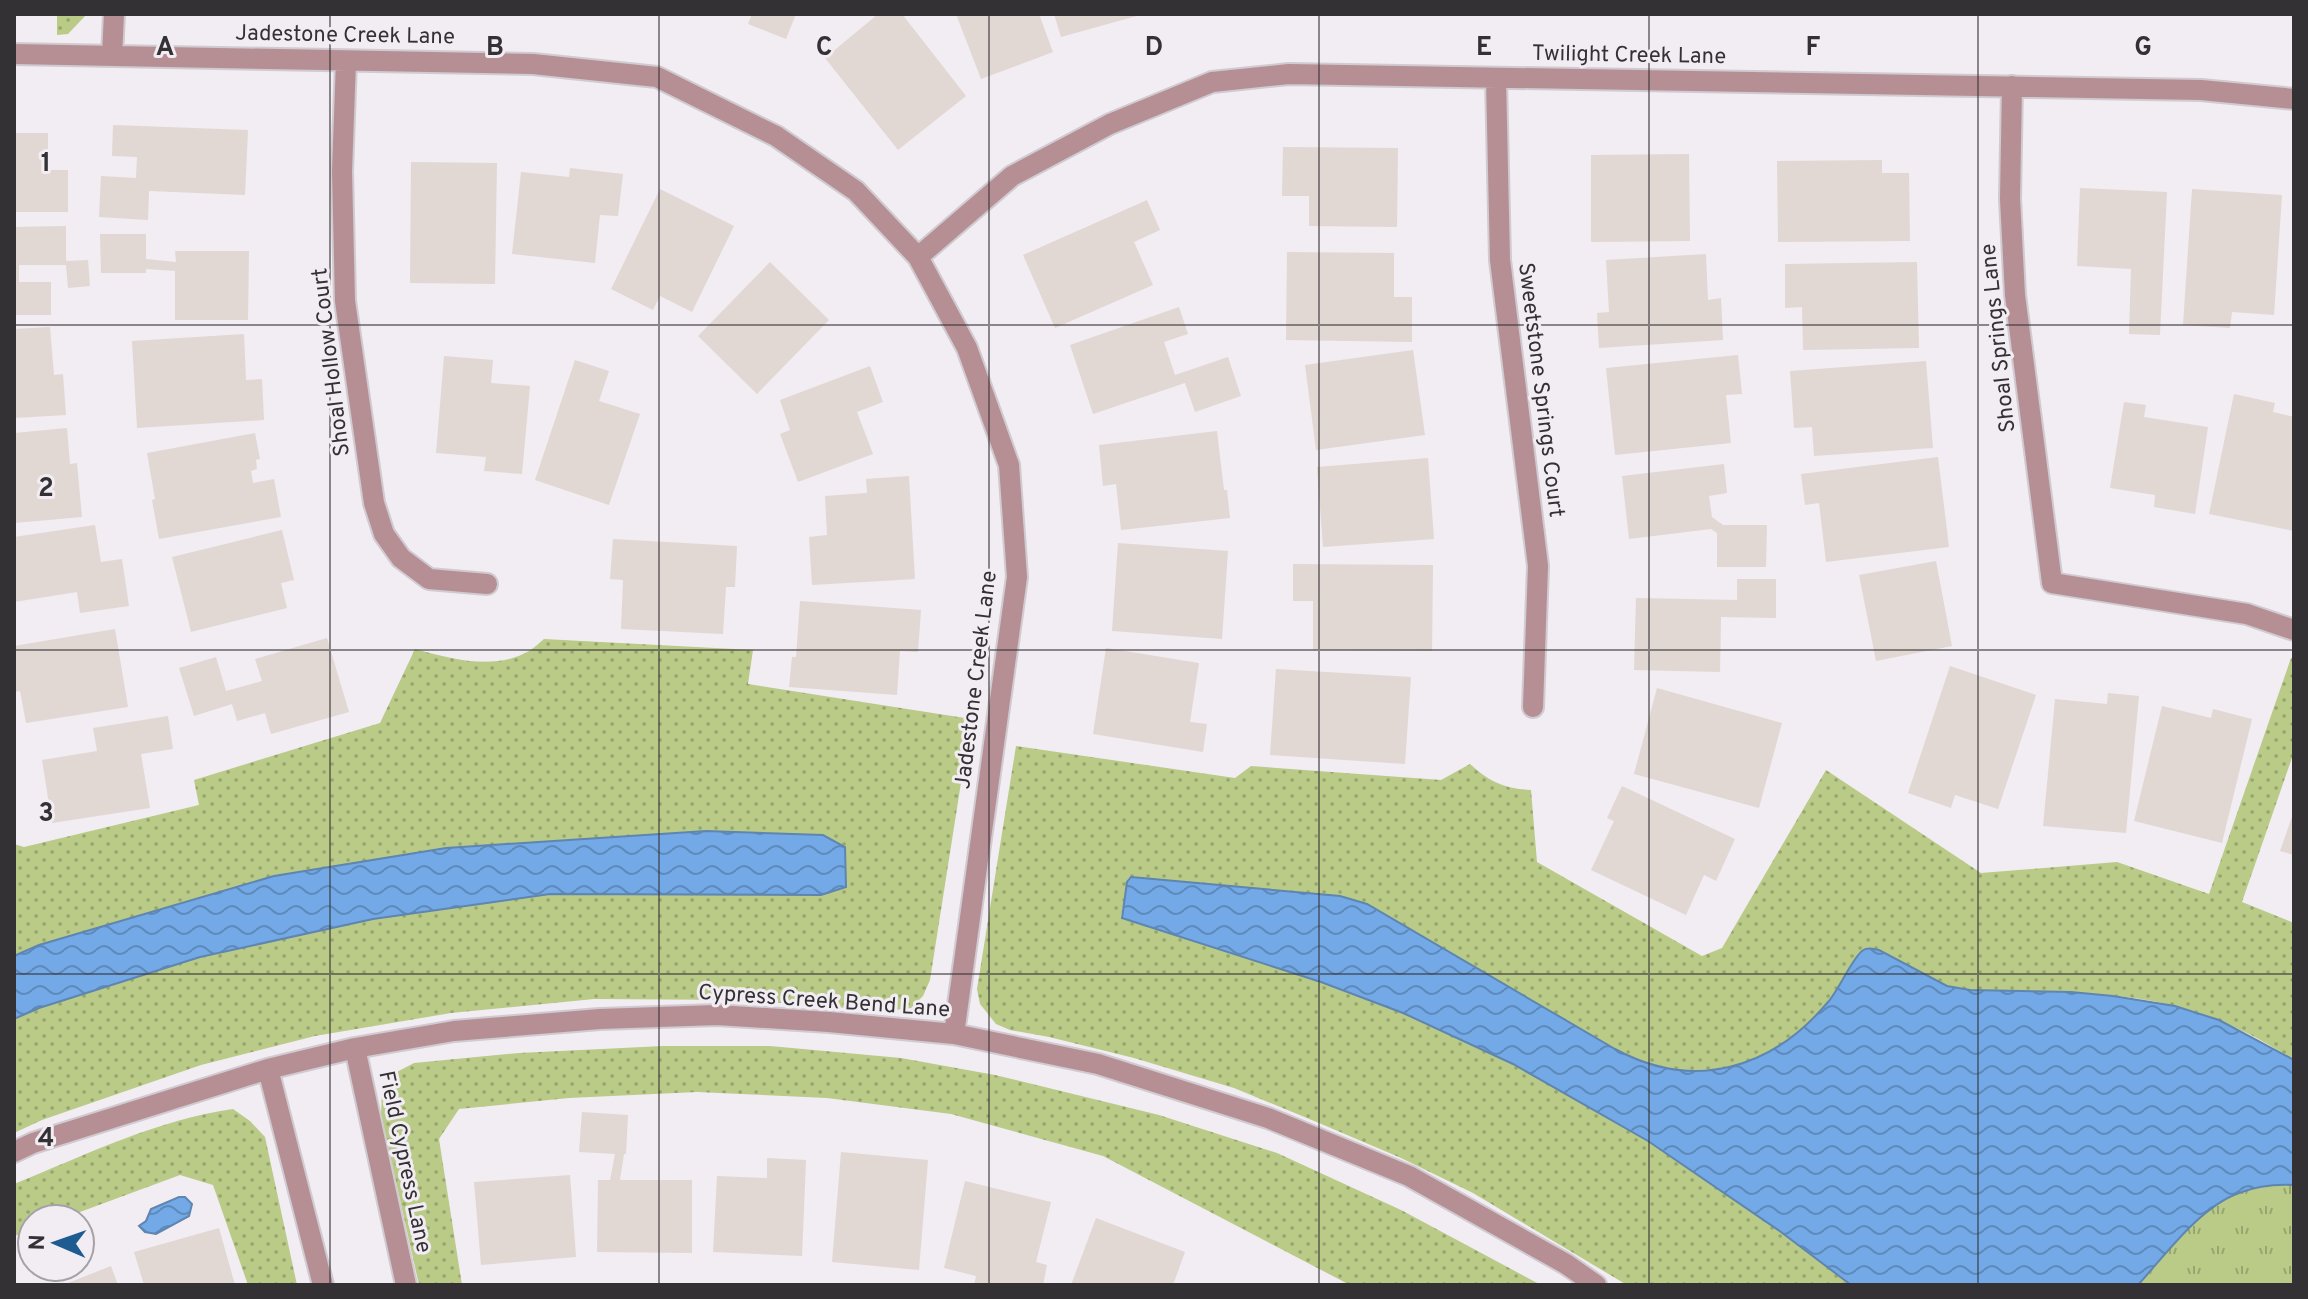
<svg xmlns="http://www.w3.org/2000/svg" width="2308" height="1299" font-family="Overpass,sans-serif">
	<defs>
		<pattern id="grass-dots" width="8" height="8" patternUnits="userSpaceOnUse" patternTransform="scale(2)"><rect width="8" height="8" fill="#b9cb87"/><path d="M2 2h.1M6 6h.1" fill="none" stroke="#97a56f" stroke-width="1.8" stroke-linecap="round"/></pattern>
		<pattern id="park-tufts" width="24" height="20" patternUnits="userSpaceOnUse" patternTransform="scale(2)"><rect width="24" height="20" fill="#b9cb87"/><path d="M3 7l-1-3M5 7V3M7 7l1-3M15 17l-1-3M17 17v-4M19 17l1-3" fill="none" stroke="#97a56f"/></pattern>
		<pattern id="water-waves" width="16" height="10" patternUnits="userSpaceOnUse" patternTransform="scale(2)"><rect width="16" height="10" fill="#72a9e6"/><path d="M0 5q4-4 8 0t8 0" fill="none" stroke="#5e8abb"/></pattern>
	</defs>
	<rect width="100%" height="100%" fill="#f2ecf3"/>
	<path fill="url(#grass-dots)" d="M 57,14 L 87,14 L 68,34 L 57,35 Z
		M 544,639 L 753,650 L 748,684 L 971,719 L 930,980 L 923,996 L 911,1008 L 886,1011 L 741,1000 L 594,999 L 451,1013 L 315,1036 L 201,1065 L 42,1120 L 14,1133 L 14,844 L 24,847 L 199,805 L 194,780 L 380,723 L 415,649 C 448,658 490,670 523,654 C 531,651 538,644 544,639 Z
		M 2291,658 L 2294,659 L 2294,752 L 2242,902 L 2294,923 L 2294,1060 C 2256,1036 2215,1015 2172,1005 C 2106,990 2037,992 1970,990 L 1947,986 L 1879,950 L 1859,953 C 1846,976 1833,1000 1814,1019 C 1759,1073 1683,1086 1615,1049 L 1367,904 L 1340,896 L 1131,877 L 1128,879 L 1121,917 C 1152,929 1183,936 1214,946 C 1277,966 1341,987 1402,1013 C 1564,1079 1715,1177 1851,1285 L 1627,1285 L 1473,1193 L 1401,1158 L 1319,1123 L 1234,1088 L 1134,1058 L 1049,1037 L 1010,1030 L 996,1024 L 980,1004 L 977,989 L 1016,746 L 1235,778 L 1251,766 L 1441,780 L 1470,764 C 1488,781 1505,789 1531,790 L 1537,862 L 1702,956 L 1722,948 L 1826,770 L 1981,873 L 2117,862 L 2209,894 Z
		M 663,1046 L 770,1046 L 901,1058 L 995,1075 L 1159,1115 L 1277,1153 L 1401,1210 L 1541,1285 L 1350,1285 L 1103,1156 L 951,1114 L 827,1098 L 697,1092 L 569,1098 L 459,1109 L 439,1139 L 462,1285 L 419,1285 L 381,1115 L 382,1092 L 393,1074 L 414,1063 L 519,1053 Z
		M 233,1109 L 250,1121 L 265,1137 L 297,1285 L 248,1285 L 213,1185 L 180,1175 L 61,1219 L 32,1219 L 32,1230 L 14,1236 L 14,1184 C 83,1156 159,1119 233,1109 Z"/>
	<path fill="url(#park-tufts)" d="M 2294,1185 L 2294,1285 L 2138,1285 C 2165,1256 2200,1207 2239,1193 C 2257,1186 2275,1184 2294,1185 Z"/>
	<path fill="url(#water-waves)" stroke="#5f85b1" stroke-width="2" d="M 706,831 L 823,835 L 845,847 L 846,887 L 821,895 L 550,894 L 373,919 L 200,957 L 39,1008 L 14,1019 L 14,956 L 39,945 L 274,876 L 446,848 Z
		M 1131,877 L 1340,896 L 1367,904 L 1615,1049 C 1694,1092 1772,1069 1828,1002 C 1838,991 1852,959 1862,951 C 1867,947 1873,949 1879,950 L 1947,986 L 1970,990 L 2071,992 L 2113,996 L 2175,1006 L 2219,1020 L 2294,1060 L 2294,1185 C 2275,1184 2257,1186 2239,1193 C 2200,1207 2165,1255 2138,1285 L 1851,1285 L 1781,1232 L 1648,1141 L 1513,1064 L 1403,1013 L 1321,982 L 1122,918 L 1127,882 Z
		M 179,1197 L 185,1197 L 192,1204 L 189,1216 L 156,1234 L 145,1232 L 139,1226 L 146,1221 L 151,1209 Z"/>
	<path fill="#e1d8d3" d="M 752,14 L 796,14 L 786,39 L 748,24 Z
		M 878,14 L 902,14 L 966,96 L 898,150 L 825,58 Z
		M 956,14 L 1039,14 L 1053,52 L 981,79 Z
		M 1054,14 L 1140,14 L 1140,15 L 1061,37 Z
		M 113,125 L 248,130 L 245,195 L 149,191 L 148,220 L 99,217 L 101,176 L 136,178 L 137,157 L 112,156 Z
		M 14,133 L 48,133 L 48,170 L 68,170 L 68,212 L 14,212 Z
		M 1283,147 L 1398,148 L 1397,227 L 1309,226 L 1309,196 L 1282,196 Z
		M 1689,154 L 1690,241 L 1591,242 L 1591,155 Z
		M 1882,160 L 1882,173 L 1909,173 L 1910,241 L 1778,242 L 1777,161 Z
		M 411,162 L 497,163 L 495,284 L 410,283 Z
		M 570,168 L 623,174 L 618,216 L 600,215 L 595,263 L 512,254 L 521,172 L 569,177 Z
		M 2080,188 L 2167,192 L 2160,335 L 2129,334 L 2131,269 L 2077,266 Z
		M 660,189 L 734,226 L 692,312 L 660,296 L 653,310 L 611,289 Z
		M 2192,189 L 2282,195 L 2274,315 L 2232,312 L 2230,328 L 2183,325 Z
		M 1147,200 L 1160,230 L 1134,242 L 1153,285 L 1055,328 L 1023,255 Z
		M 66,226 L 66,261 L 88,260 L 90,286 L 68,288 L 66,265 L 19,265 L 19,282 L 51,282 L 51,315 L 14,315 L 14,227 Z
		M 100,234 L 146,234 L 146,259 L 176,262 L 175,251 L 249,251 L 248,320 L 175,320 L 175,271 L 146,269 L 146,273 L 101,273 Z
		M 1287,252 L 1394,253 L 1394,297 L 1412,297 L 1412,342 L 1286,340 Z
		M 1706,254 L 1708,300 L 1721,298 L 1723,340 L 1599,348 L 1597,313 L 1609,312 L 1606,260 Z
		M 770,262 L 829,320 L 757,394 L 698,336 Z
		M 1917,262 L 1919,348 L 1803,350 L 1802,307 L 1785,308 L 1785,264 Z
		M 1179,307 L 1188,334 L 1164,342 L 1175,375 L 1228,357 L 1241,396 L 1195,412 L 1185,383 L 1093,414 L 1070,345 Z
		M 50,327 L 54,375 L 63,374 L 66,415 L 14,418 L 14,329 Z
		M 244,334 L 246,380 L 262,379 L 264,420 L 137,428 L 132,341 Z
		M 1413,350 L 1425,435 L 1316,450 L 1305,365 Z
		M 1738,355 L 1742,394 L 1726,395 L 1731,443 L 1615,455 L 1606,368 Z
		M 444,356 L 493,360 L 491,383 L 530,386 L 522,474 L 484,471 L 486,457 L 436,453 Z
		M 575,360 L 609,371 L 599,401 L 640,414 L 609,505 L 535,480 Z
		M 1926,361 L 1933,448 L 1814,456 L 1812,427 L 1794,428 L 1790,371 Z
		M 870,366 L 883,402 L 857,412 L 873,454 L 798,482 L 780,434 L 790,430 L 780,400 Z
		M 2234,394 L 2275,403 L 2273,412 L 2294,417 L 2294,531 L 2209,514 Z
		M 2124,402 L 2146,405 L 2144,417 L 2208,427 L 2195,514 L 2154,507 L 2155,495 L 2110,488 Z
		M 67,428 L 70,464 L 77,463 L 82,517 L 14,523 L 14,433 Z
		M 1217,431 L 1224,490 L 1227,490 L 1230,518 L 1121,530 L 1116,484 L 1103,486 L 1099,445 Z
		M 255,433 L 260,459 L 256,460 L 257,469 L 251,471 L 253,483 L 274,479 L 281,517 L 159,539 L 152,500 L 155,499 L 147,453 Z
		M 1938,457 L 1949,547 L 1826,562 L 1819,503 L 1805,505 L 1801,474 Z
		M 1428,458 L 1434,539 L 1323,547 L 1317,467 Z
		M 1724,464 L 1727,493 L 1709,496 L 1712,517 L 1723,525 L 1767,525 L 1766,567 L 1717,567 L 1717,533 L 1711,529 L 1629,539 L 1622,476 Z
		M 909,476 L 915,579 L 812,585 L 809,537 L 827,535 L 825,496 L 867,493 L 866,479 Z
		M 95,525 L 101,562 L 122,559 L 129,606 L 80,613 L 77,592 L 14,602 L 14,537 Z
		M 282,530 L 294,580 L 281,583 L 287,608 L 191,632 L 172,557 Z
		M 613,539 L 737,546 L 735,587 L 726,587 L 723,634 L 621,629 L 623,580 L 610,579 Z
		M 1118,543 L 1228,551 L 1222,639 L 1112,631 Z
		M 1936,561 L 1952,646 L 1876,661 L 1859,575 Z
		M 1293,564 L 1433,565 L 1432,651 L 1313,650 L 1313,601 L 1293,601 Z
		M 1737,579 L 1776,579 L 1776,618 L 1721,617 L 1720,672 L 1634,670 L 1636,598 L 1737,600 Z
		M 800,601 L 921,610 L 918,652 L 900,651 L 897,695 L 789,687 L 792,657 L 796,657 Z
		M 115,629 L 128,707 L 26,723 L 20,691 L 14,692 L 14,646 Z
		M 327,638 L 349,712 L 271,734 L 265,713 L 237,721 L 232,704 L 194,716 L 179,668 L 216,657 L 226,691 L 262,681 L 255,659 Z
		M 1106,648 L 1199,663 L 1190,722 L 1207,724 L 1203,752 L 1093,734 Z
		M 1950,666 L 2036,695 L 1998,809 L 1955,795 L 1951,808 L 1908,793 Z
		M 1276,669 L 1411,677 L 1405,764 L 1270,755 Z
		M 1657,688 L 1782,723 L 1759,808 L 1634,774 Z
		M 2108,693 L 2139,696 L 2126,833 L 2043,826 L 2055,699 L 2107,704 Z
		M 2162,706 L 2211,718 L 2213,709 L 2252,719 L 2222,843 L 2134,821 Z
		M 168,716 L 173,749 L 141,754 L 150,808 L 52,823 L 42,760 L 97,751 L 93,728 Z
		M 1622,786 L 1735,839 L 1716,881 L 1704,875 L 1686,915 L 1591,870 L 1614,821 L 1607,818 Z
		M 2294,811 L 2294,855 L 2280,851 Z
		M 582,1112 L 628,1115 L 626,1154 L 624,1154 L 620,1180 L 692,1180 L 692,1253 L 597,1252 L 598,1180 L 610,1180 L 615,1154 L 579,1152 Z
		M 841,1152 L 928,1160 L 919,1270 L 832,1262 Z
		M 767,1158 L 806,1160 L 802,1256 L 713,1252 L 717,1176 L 767,1178 Z
		M 570,1175 L 576,1257 L 481,1265 L 474,1182 Z
		M 965,1181 L 1051,1202 L 1036,1262 L 1047,1265 L 1043,1285 L 974,1285 L 976,1276 L 944,1268 Z
		M 1096,1218 L 1185,1252 L 1173,1285 L 1071,1285 Z
		M 219,1228 L 235,1285 L 144,1285 L 134,1252 Z
		M 111,1266 L 118,1285 L 63,1285 Z"/>
	<g fill="none" stroke-linecap="round" stroke-linejoin="round">
		<defs>
			<path id="minor" d="M 14,54 L 533,64 L 657,77 L 776,136 L 856,191 L 918,257 L 967,348 L 1009,465 L 1017,577 L 954,1034
				M 112,56 L 114,14
				M 346,61 L 342,171 L 345,301 L 374,503 L 384,534 L 401,558 L 429,579 L 487,584
				M 1496,78 L 1500,260 L 1538,566 L 1533,707
				M 2012,86 L 2010,199 L 2015,295 L 2052,583 L 2247,614 L 2294,630
				M 918,257 L 1012,176 L 1110,124 L 1212,82 L 1289,74 L 2201,90 L 2294,99
				M 355,1048 L 406,1285
				M 268,1069 L 323,1285
				M 14,1152 L 33,1143 L 268,1069 L 355,1048 L 454,1031 L 600,1019 L 717,1015 L 829,1022 L 954,1034 L 1098,1064 L 1268,1118 L 1409,1176 L 1566,1264 L 1596,1285"/>
		</defs>
		<use href="#minor" stroke="#d0cad1" stroke-width="24"/>
		<use href="#minor" stroke="#b68f94" stroke-width="20"/>
	</g>
	<path fill="none" stroke="#343134" stroke-width="2" stroke-opacity="0.55" d="M 330,14 L 330,1285M 659,14 L 659,1285M 989,14 L 989,1285M 1319,14 L 1319,1285M 1649,14 L 1649,1285M 1978,14 L 1978,1285M 14,325 L 2294,325M 14,650 L 2294,650M 14,974 L 2294,974"/>
	<g text-anchor="middle" dominant-baseline="central" stroke-width="6" stroke-linejoin="round" paint-order="stroke">
		<g font-size="22" fill="#343134" stroke="#f2ecf3">
			<text transform="translate(345 36) rotate(1)">Jadestone Creek Lane</text>
			<text transform="translate(1629 56) rotate(1)">Twilight Creek Lane</text>
			<text transform="translate(1999 338) rotate(-96)">Shoal Springs Lane</text>
			<text transform="translate(332 362) rotate(-97)">Shoal Hollow Court</text>
			<text transform="translate(1540 390) rotate(83)">Sweetstone Springs Court</text>
			<text transform="translate(977 680) rotate(-83)">Jadestone Creek Lane</text>
			<text transform="translate(824 1002) rotate(4)">Cypress Creek Bend Lane</text>
			<text transform="translate(404 1162) rotate(78)">Field Cypress Lane</text>
		</g>
	</g>
	<g font-size="26" text-anchor="middle" font-weight="bold" fill="#343134" stroke="#f2ecf3" stroke-width="6" stroke-linejoin="round" paint-order="stroke">
		<text x="165" y="55">A</text>
		<text x="495" y="55">B</text>
		<text x="824" y="55">C</text>
		<text x="1154" y="55">D</text>
		<text x="1484" y="55">E</text>
		<text x="1813" y="55">F</text>
		<text x="2143" y="55">G</text>
		<text x="46" y="171">1</text>
		<text x="46" y="496">2</text>
		<text x="46" y="821">3</text>
		<text x="46" y="1146">4</text>
	</g>
	<rect width="2308" height="1299" fill="none" stroke="#343134" stroke-width="32"/>
	<g transform="translate(56 1243) rotate(272)"><circle r="38" fill="#f2ecf3" stroke="#a6a1a7" stroke-width="2"/>
	<path d="M0-6L14 30L0 20L-14 30Z" fill="#1d5b91"/>
	<text y="-12" font-size="22" font-weight="bold" text-anchor="middle" fill="#343134">N</text>
	</g>
</svg>
